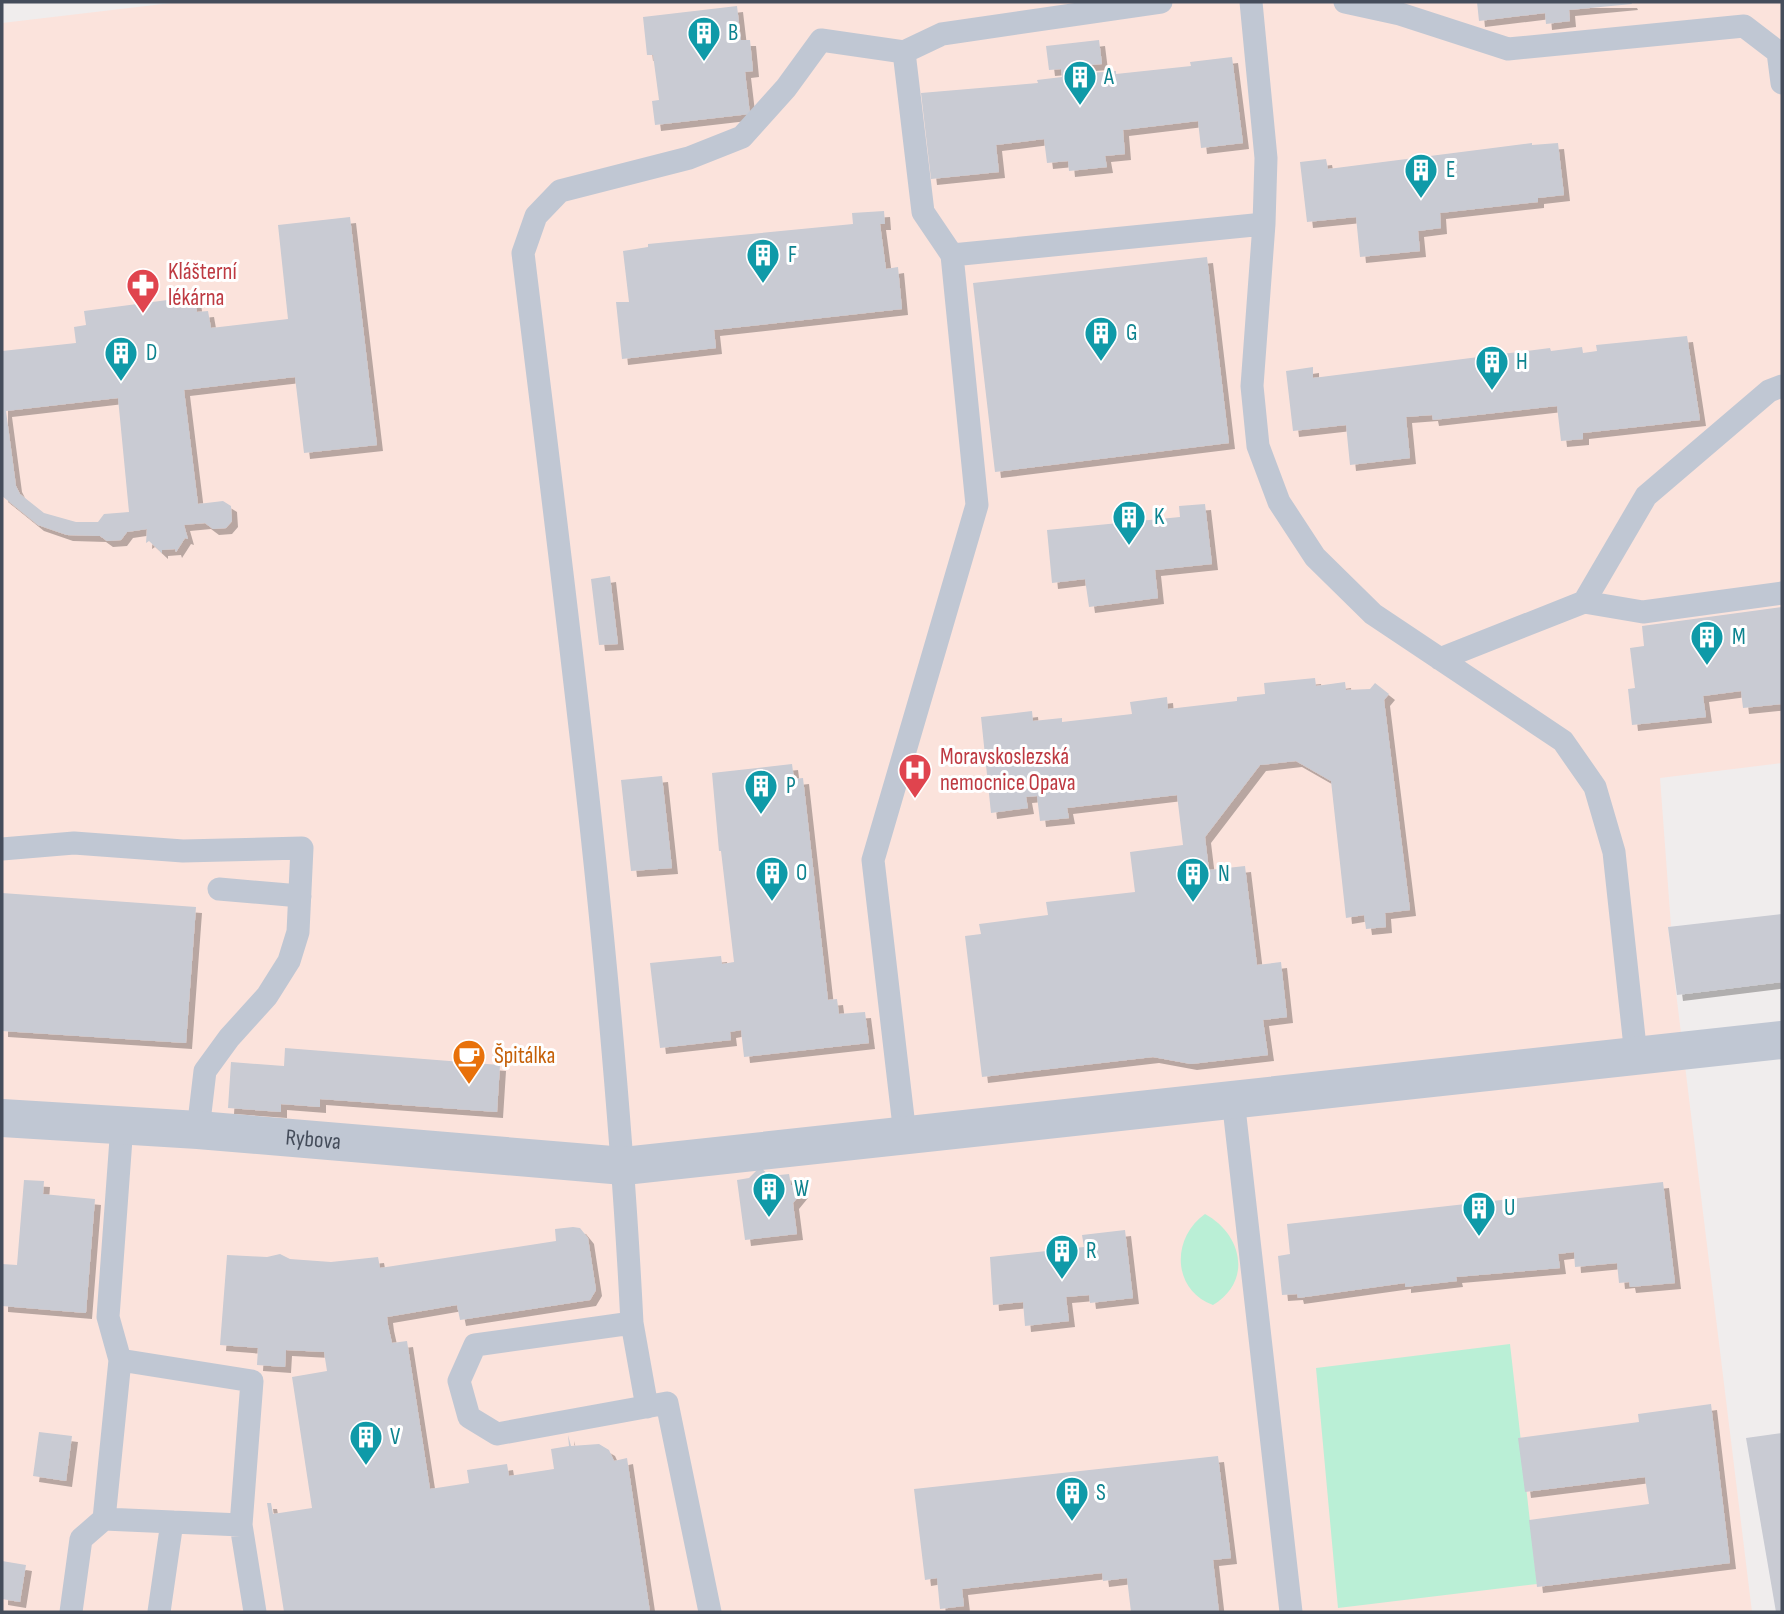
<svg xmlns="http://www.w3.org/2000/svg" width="1784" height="1614" font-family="'Sofia Sans Condensed',sans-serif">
	<defs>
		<filter id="shadow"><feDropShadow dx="6" dy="6" stdDeviation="0" flood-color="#0004"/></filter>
	</defs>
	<rect width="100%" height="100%" fill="#f0eded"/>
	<path fill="#fbe3dc" d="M 180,2 L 1782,2 L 1782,763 L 1660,778 L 1671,926 L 1668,927 L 1752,1612 L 2,1612 L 2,23 Z"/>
	<path fill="#baefd6" d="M 1205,1214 C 1242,1234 1253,1281 1213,1305 C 1172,1290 1171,1238 1205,1214 Z
		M 1510,1344 L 1537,1584 L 1338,1608 L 1316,1368 Z"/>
	<path fill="#c9cbd3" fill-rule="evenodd" filter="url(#shadow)" d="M 1477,2 L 1631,2 L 1632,4 L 1569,10 L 1570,21 L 1546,24 L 1545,13 L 1479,21 Z
		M 737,6 L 741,40 L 750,40 L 753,71 L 745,72 L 750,114 L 655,125 L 652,101 L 659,100 L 653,55 L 647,55 L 643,17 Z
		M 1099,40 L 1102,64 L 1089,65 L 1090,73 L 1116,71 L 1116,74 L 1191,66 L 1190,62 L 1232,57 L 1243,143 L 1201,148 L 1198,121 L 1123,130 L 1125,154 L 1105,156 L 1107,167 L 1069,171 L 1068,161 L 1047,163 L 1044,139 L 996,145 L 999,172 L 931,179 L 921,93 L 1038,83 L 1037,80 L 1062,77 L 1061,69 L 1049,70 L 1046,46 Z
		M 1532,143 L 1532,145 L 1558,143 L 1564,195 L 1538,198 L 1538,202 L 1440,213 L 1441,228 L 1418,231 L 1420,251 L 1360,257 L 1356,217 L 1307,222 L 1300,162 L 1326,159 L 1328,169 Z
		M 884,211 L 885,224 L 880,224 L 886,269 L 898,267 L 902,309 L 714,330 L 716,348 L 622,359 L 616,302 L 629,302 L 623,251 L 648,247 L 648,244 L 853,224 L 852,213 Z
		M 350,217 L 377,445 L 304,453 L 295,377 L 184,390 L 198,504 L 223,501 L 231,506 L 232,521 L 226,528 L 213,529 L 205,523 L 184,525 L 188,539 L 185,538 L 176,552 L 175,549 L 162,550 L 162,553 L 149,541 L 146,543 L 147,529 L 127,532 L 121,540 L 107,541 L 100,536 L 67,535 L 38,525 L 2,496 L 2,351 L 76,343 L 74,327 L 86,325 L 84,311 L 175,299 L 195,298 L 197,312 L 208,311 L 211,328 L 288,319 L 278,225 ZM 118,398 L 129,512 L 104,514 L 98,522 L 76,522 L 44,513 L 20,494 L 16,486 L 6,411 Z
		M 1207,257 L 1229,443 L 995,472 L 973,283 Z
		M 1687,336 L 1700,420 L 1583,433 L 1583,439 L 1561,441 L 1557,406 L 1433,420 L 1432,415 L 1406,417 L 1410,458 L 1350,465 L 1346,425 L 1293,431 L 1286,371 L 1313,367 L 1313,378 L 1550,348 L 1551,351 L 1582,347 L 1583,353 L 1597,351 L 1596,345 Z
		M 1205,504 L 1212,564 L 1155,570 L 1158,598 L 1089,607 L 1085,579 L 1052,583 L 1047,530 L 1180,517 L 1179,506 Z
		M 610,576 L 618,644 L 599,645 L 591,579 Z
		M 1782,607 L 1782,704 L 1743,708 L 1741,691 L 1703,696 L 1706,717 L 1632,725 L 1628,689 L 1635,688 L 1630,648 L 1644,646 L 1642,626 Z
		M 1315,678 L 1316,686 L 1345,682 L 1346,690 L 1370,689 L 1375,683 L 1389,694 L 1384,700 L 1410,910 L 1385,913 L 1386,927 L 1366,929 L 1364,915 L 1346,918 L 1331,781 L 1296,761 L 1260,765 L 1205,837 L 1209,870 L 1245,866 L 1257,965 L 1281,962 L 1287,1017 L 1263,1020 L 1268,1055 L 1191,1064 L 1153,1057 L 982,1077 L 965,936 L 981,934 L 979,924 L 1048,915 L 1046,902 L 1135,892 L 1130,852 L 1183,845 L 1177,795 L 1067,808 L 1069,818 L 1040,821 L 1037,796 L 1026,797 L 1028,808 L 991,813 L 981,717 L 1032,711 L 1033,721 L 1062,718 L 1062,722 L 1132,714 L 1130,702 L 1167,697 L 1168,709 L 1237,701 L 1237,697 L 1265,694 L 1264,683 Z
		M 792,764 L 794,779 L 803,778 L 828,1000 L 837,999 L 839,1014 L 865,1012 L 869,1043 L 744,1057 L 741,1030 L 730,1032 L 731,1040 L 660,1048 L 650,963 L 721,956 L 722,964 L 734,962 L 721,851 L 719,851 L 712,773 Z
		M 662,776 L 672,868 L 631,871 L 621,780 Z
		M 2,893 L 196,907 L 186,1043 L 2,1031 Z
		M 1782,914 L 1782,982 L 1677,995 L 1668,927 Z
		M 285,1048 L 500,1065 L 497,1112 L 320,1099 L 320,1107 L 281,1104 L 281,1112 L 228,1108 L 231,1062 L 284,1066 Z
		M 760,1167 L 770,1176 L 789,1174 L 791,1185 L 798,1186 L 802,1192 L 793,1203 L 797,1234 L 745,1240 L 737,1180 L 749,1178 Z
		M 24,1180 L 44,1181 L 43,1194 L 95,1199 L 86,1313 L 2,1306 L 2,1264 L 17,1265 Z
		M 1663,1182 L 1675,1283 L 1630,1287 L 1629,1282 L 1619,1283 L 1617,1263 L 1575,1267 L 1574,1252 L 1558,1254 L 1560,1268 L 1456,1277 L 1457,1281 L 1405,1287 L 1405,1283 L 1298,1298 L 1297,1294 L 1282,1295 L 1278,1256 L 1290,1254 L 1287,1224 Z
		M 573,1227 L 580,1228 L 588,1238 L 596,1290 L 590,1300 L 460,1320 L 457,1305 L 387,1317 L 388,1325 L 392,1343 L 407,1341 L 430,1489 L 469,1483 L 467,1470 L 507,1464 L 509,1476 L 554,1469 L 551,1449 L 569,1446 L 568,1435 L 571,1446 L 599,1444 L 609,1450 L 614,1461 L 627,1458 L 650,1612 L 284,1612 L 267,1503 L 271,1503 L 273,1514 L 312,1508 L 292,1377 L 327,1371 L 324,1352 L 286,1350 L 285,1367 L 257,1365 L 258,1348 L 220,1345 L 227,1255 L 267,1257 L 280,1254 L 290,1259 L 331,1262 L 378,1257 L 380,1268 L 556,1241 L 555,1229 Z
		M 1125,1230 L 1133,1298 L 1090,1303 L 1089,1295 L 1066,1297 L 1069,1321 L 1025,1326 L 1023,1302 L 993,1305 L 990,1257 L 1084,1247 L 1082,1235 Z
		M 1711,1404 L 1730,1563 L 1537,1587 L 1529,1520 L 1649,1504 L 1647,1491 L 1645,1477 L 1525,1492 L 1518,1438 L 1639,1422 L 1638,1414 Z
		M 39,1432 L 72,1436 L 66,1481 L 33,1476 Z
		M 1782,1433 L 1782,1612 L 1776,1612 L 1746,1438 Z
		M 1218,1456 L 1231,1558 L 1213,1560 L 1219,1612 L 1131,1612 L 1127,1578 L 1103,1581 L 1102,1573 L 962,1589 L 964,1606 L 940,1609 L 937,1578 L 925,1580 L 914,1489 Z
		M 2,1561 L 26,1565 L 20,1602 L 2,1599 Z"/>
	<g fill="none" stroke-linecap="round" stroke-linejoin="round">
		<path stroke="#c0c7d3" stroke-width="23" d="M 1251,2 L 1266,158 L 1264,224 L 1252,386 L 1258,446 L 1279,502 L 1315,557 L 1373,614 L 1563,741 L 1595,787 L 1614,852 L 1636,1056
			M 1345,2 L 1400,14 L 1508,49 L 1744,26 L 1778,52 L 1782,83
			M 904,52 L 923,212 L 952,255
			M 1584,602 L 1643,612 L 1782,593
			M 1440,659 L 1584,602 L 1646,496 L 1769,391 L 1782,386
			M 2,849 L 74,843 L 183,851 L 302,848 L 298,932 L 289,961 L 267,996 L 229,1038 L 205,1071 L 198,1130
			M 219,889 L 300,896
			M 1233,1099 L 1291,1612
			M 905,1135 L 873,860 L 977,505 L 952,255 L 1264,224
			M 632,1323 L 647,1407
			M 120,1360 L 108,1317 L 122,1125
			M 241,1525 L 104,1519 L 120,1360 L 252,1381 L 241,1525 L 255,1612
			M 71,1612 L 81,1539 L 104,1519
			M 159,1612 L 172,1522
			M 710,1612 L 667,1403 L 497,1434 L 469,1417 L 459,1381 L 475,1345 L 632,1323 C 614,965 566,609 523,253 L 536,216 L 560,191 L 689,158 L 742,137 L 786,88 L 821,40 L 904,52 L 942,34 L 1161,2"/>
		<path stroke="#c0c7d3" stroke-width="38" id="s1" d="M 2,1118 L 198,1130 L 624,1166 L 1782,1040"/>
	</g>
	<defs>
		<symbol id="building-pin" viewBox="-11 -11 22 30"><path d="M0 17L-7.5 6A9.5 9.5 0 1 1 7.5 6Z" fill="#0f9aa8" stroke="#fff"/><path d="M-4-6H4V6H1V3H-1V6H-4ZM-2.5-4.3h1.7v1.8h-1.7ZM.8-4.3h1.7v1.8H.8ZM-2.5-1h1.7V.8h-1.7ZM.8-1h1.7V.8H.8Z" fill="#fff"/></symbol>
		<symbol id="pharmacy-pin" viewBox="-11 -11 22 30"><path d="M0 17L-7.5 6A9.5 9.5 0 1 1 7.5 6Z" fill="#e0444e" stroke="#fff"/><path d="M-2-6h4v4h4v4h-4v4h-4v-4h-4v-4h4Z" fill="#fff"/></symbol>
		<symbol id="hospital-pin" viewBox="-11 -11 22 30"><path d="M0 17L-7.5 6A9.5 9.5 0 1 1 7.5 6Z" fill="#e0444e" stroke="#fff"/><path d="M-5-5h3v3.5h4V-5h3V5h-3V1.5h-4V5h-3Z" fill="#fff"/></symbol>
		<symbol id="cafe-pin" viewBox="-11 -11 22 30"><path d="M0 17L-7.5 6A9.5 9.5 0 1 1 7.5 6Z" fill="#e8710a" stroke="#fff"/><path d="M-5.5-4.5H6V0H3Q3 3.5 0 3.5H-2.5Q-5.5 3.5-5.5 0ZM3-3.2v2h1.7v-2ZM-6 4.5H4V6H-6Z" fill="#fff"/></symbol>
	</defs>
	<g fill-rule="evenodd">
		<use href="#building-pin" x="685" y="14" width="38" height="52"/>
		<use href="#building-pin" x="1061" y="58" width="38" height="52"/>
		<use href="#building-pin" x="1402" y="151" width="38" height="52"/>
		<use href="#building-pin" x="744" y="236" width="38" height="52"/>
		<use href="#pharmacy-pin" x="124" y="266" width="38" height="52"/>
		<use href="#building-pin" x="1082" y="314" width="38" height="52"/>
		<use href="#building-pin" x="102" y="334" width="38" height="52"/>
		<use href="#building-pin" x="1473" y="343" width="38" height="52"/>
		<use href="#building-pin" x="1110" y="498" width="38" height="52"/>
		<use href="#building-pin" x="1688" y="618" width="38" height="52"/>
		<use href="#hospital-pin" x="896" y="751" width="38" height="52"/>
		<use href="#building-pin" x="742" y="767" width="38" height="52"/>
		<use href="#building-pin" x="753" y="854" width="38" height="52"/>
		<use href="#building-pin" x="1174" y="855" width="38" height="52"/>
		<use href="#cafe-pin" x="450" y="1037" width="38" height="52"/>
		<use href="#building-pin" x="750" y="1170" width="38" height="52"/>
		<use href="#building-pin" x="1460" y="1189" width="38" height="52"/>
		<use href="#building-pin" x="1043" y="1232" width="38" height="52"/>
		<use href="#building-pin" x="347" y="1418" width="38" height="52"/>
		<use href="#building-pin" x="1053" y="1474" width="38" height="52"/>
	</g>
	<g text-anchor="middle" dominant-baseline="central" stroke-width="6" stroke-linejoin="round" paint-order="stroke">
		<g font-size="23" fill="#0d838f" stroke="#fff" text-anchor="start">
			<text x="728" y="33">B</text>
			<text x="1104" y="77">A</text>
			<text x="1446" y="170">E</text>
			<text x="788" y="255">F</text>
			<text x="1126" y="333">G</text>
			<text x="146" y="353">D</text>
			<text x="1516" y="362">H</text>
			<text x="1154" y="517">K</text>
			<text x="1732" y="637">M</text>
			<text x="786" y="786">P</text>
			<text x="796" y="873">O</text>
			<text x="1218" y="874">N</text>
			<text x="794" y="1189">W</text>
			<text x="1504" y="1208">U</text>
			<text x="1086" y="1251">R</text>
			<text x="390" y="1437">V</text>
			<text x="1096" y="1493">S</text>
		</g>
		<g font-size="23" fill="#be3a42" stroke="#fff" text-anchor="start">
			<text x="168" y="272">Klášterní<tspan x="168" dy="26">lékárna</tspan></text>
			<text x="940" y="757">Moravskoslezská<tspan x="940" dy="26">nemocnice Opava</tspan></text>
		</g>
		<g font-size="23" fill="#c56008" stroke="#fff" text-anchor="start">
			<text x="494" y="1056">Špitálka</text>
		</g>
		<g font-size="23" fill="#454d5b" stroke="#fff">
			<text stroke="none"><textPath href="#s1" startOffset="312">Rybova</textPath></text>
		</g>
	</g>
	<rect width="1784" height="1614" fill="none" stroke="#454d5b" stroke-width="7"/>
</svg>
